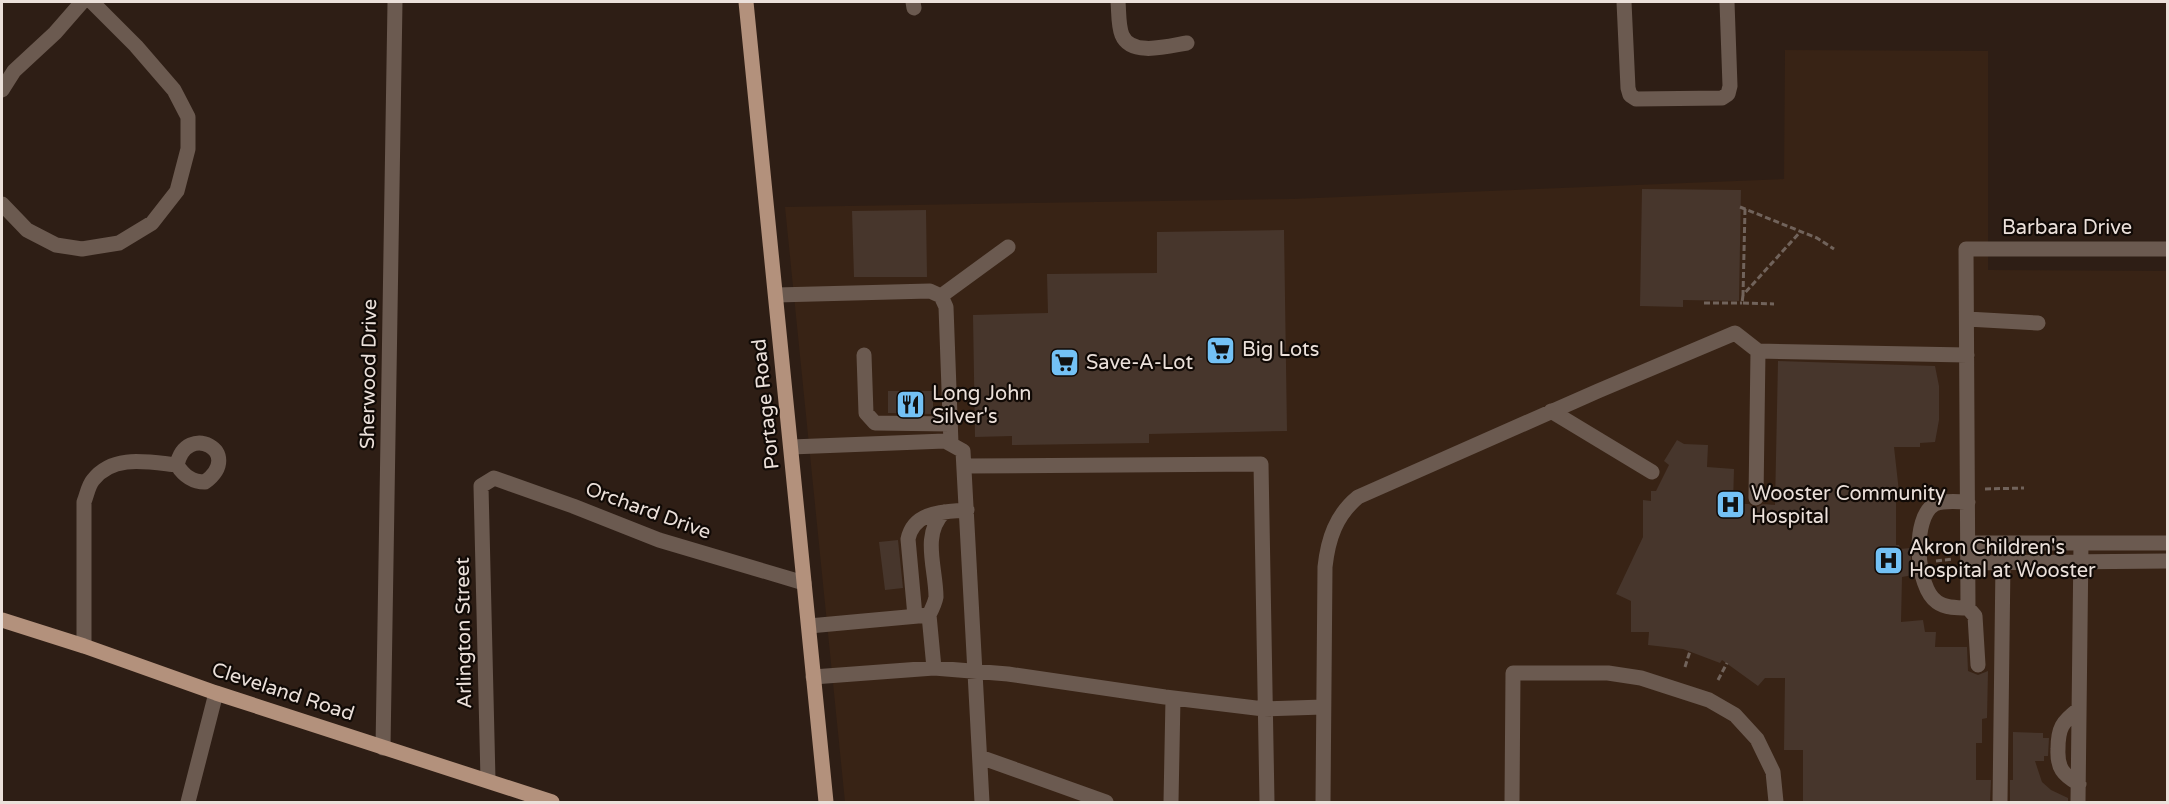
<svg xmlns="http://www.w3.org/2000/svg" width="2169" height="804" font-family="'Varela Round',sans-serif">
	<rect width="100%" height="100%" fill="#2e1e15"/>
	<path fill="#382315" d="M 1785,50 L 1988,51 L 1988,270 L 2167,271 L 2167,802 L 845,802 L 785,207 L 1292,199 L 1784,179 Z"/>
	<path fill="#47362c" d="M 1642,189 L 1741,190 L 1739,301 L 1683,300 L 1683,307 L 1640,306 Z
		M 926,210 L 927,277 L 854,277 L 852,211 Z
		M 1284,230 L 1287,431 L 1149,434 L 1149,443 L 1012,445 L 1012,436 L 975,437 L 973,315 L 1048,313 L 1047,274 L 1157,273 L 1157,232 Z
		M 1778,361 L 1935,366 L 1939,386 L 1939,420 L 1935,442 L 1920,443 L 1920,447 L 1894,447 L 1899,492 L 1896,493 L 1896,545 L 1899,545 L 1900,549 L 1910,548 L 1913,575 L 1902,577 L 1901,622 L 1923,620 L 1925,632 L 1936,632 L 1935,647 L 1967,647 L 1968,671 L 1978,675 L 1988,671 L 1987,718 L 1982,719 L 1982,743 L 1976,743 L 1976,780 L 1991,780 L 1990,802 L 1803,802 L 1803,750 L 1784,750 L 1785,678 L 1765,678 L 1758,686 L 1722,660 L 1720,663 L 1683,649 L 1648,645 L 1649,632 L 1631,632 L 1631,601 L 1616,594 L 1643,537 L 1643,500 L 1651,501 L 1651,491 L 1656,491 L 1669,465 L 1664,461 L 1677,440 L 1684,444 L 1708,445 L 1707,467 L 1734,469 L 1733,504 L 1749,504 L 1755,508 L 1763,504 L 1775,505 Z
		M 888,391 L 933,391 L 933,414 L 888,413 Z
		M 898,540 L 903,588 L 885,590 L 879,542 Z
		M 2013,732 L 2043,733 L 2043,738 L 2049,738 L 2048,756 L 2044,756 L 2044,761 L 2035,761 L 2042,782 L 2051,790 L 2068,798 L 2068,802 L 2010,802 L 2010,780 L 2013,780 Z"/>
	<g fill="none" stroke-linecap="round" stroke-linejoin="round">
		<path stroke="#71635b" stroke-width="3" stroke-dasharray="6 3" stroke-linecap="butt" d="M 1740,207 L 1817,238 L 1834,249
			M 1745,209 L 1743,295 L 1801,231
			M 1743,295 L 1742,303 L 1774,304
			M 1704,303 L 1742,303
			M 1985,489 L 2024,488
			M 1936,561 L 1953,559
			M 1685,667 L 1690,651
			M 1718,680 L 1727,663"/>
		<path stroke="#6b5a50" stroke-width="15" d="M 913,2 L 914,8
			M 1118,2 C 1119,11 1118,25 1122,35 C 1131,57 1169,46 1187,43
			M 1624,2 L 1628,88 L 1630,95 L 1636,99 L 1722,98 L 1728,94 L 1730,86 L 1727,2
			M 2,90 L 14,71 L 55,33 L 82,2
			M 2,204 L 27,230 L 56,245 L 82,249 L 119,243 L 152,223 L 177,191 L 188,149 L 188,117 L 174,90 L 136,46 L 92,2
			M 776,295 L 930,291 L 941,296 L 946,307 L 951,444
			M 941,296 L 1008,247
			M 1967,319 L 2038,323
			M 864,355 L 866,413 L 875,423 L 950,424
			M 1551,411 L 1652,472
			M 791,447 L 945,441 L 963,451 L 982,802
			M 965,466 L 1261,464 L 1267,802
			M 1756,498 L 1758,351
			M 1968,502 C 1958,502 1944,500 1935,504 C 1911,517 1916,588 1937,602 C 1945,608 1958,608 1968,608
			M 1968,543 L 2168,543
			M 1968,563 L 2168,561
			M 929,615 C 932,609 935,603 936,597 C 936,568 921,535 944,512
			M 915,616 L 908,539 C 914,511 943,512 967,510
			M 809,626 L 929,615 L 934,668
			M 84,646 L 84,502 C 87,495 88,486 93,480 C 113,454 148,462 177,465 C 184,476 192,482 205,482 C 245,452 186,421 177,465
			M 1978,665 L 1975,616 L 1968,608 L 1966,249 L 2168,249
			M 813,677 L 934,668 L 1008,674 L 1165,697 L 1264,709 L 1323,707
			M 383,748 L 395,2
			M 980,757 L 1106,802
			M 488,780 L 481,486 L 494,478 L 573,506 L 659,540 L 804,583
			M 2079,784 C 2063,775 2057,768 2058,749 C 2058,728 2062,722 2079,709
			M 188,802 L 216,693
			M 1171,802 L 1173,698
			M 1323,802 L 1325,567 C 1328,539 1336,515 1358,497 L 1598,391 L 1735,333 L 1758,351 L 1967,355
			M 1512,802 L 1513,673 L 1608,673 L 1641,678 L 1709,700 L 1735,715 L 1757,739 L 1773,772 L 1776,802
			M 2000,802 L 2003,562
			M 2078,802 L 2081,543"/>
		<path stroke="#b3917c" stroke-width="15" d="M 746,2 L 826,802
			M 2,620 L 84,646 L 216,693 L 552,802"/>
	</g>
	<defs>
		<symbol id="supermarket-square" viewBox="-11 -11 22 22"><rect x="-9" y="-9" width="18" height="18" rx="4" fill="#73c1f5" stroke="#110a06"/><path d="M-6-5.5h2.5l.6 2H6L4.5 2H-2.5L-4.4-4H-6ZM-1.5 3.2a1.3 1.3 0 1 0 .1 0ZM3 3.2a1.3 1.3 0 1 0 .1 0Z" fill="#111"/></symbol>
		<symbol id="restaurant-square" viewBox="-11 -11 22 22"><rect x="-9" y="-9" width="18" height="18" rx="4" fill="#73c1f5" stroke="#110a06"/><path d="M-5-6h1v4h1v-4h1v4h1v-4h1v5L-1.5 .5V6h-2V.5L-5-1ZM5-6V6H3V1.5H1.5Q1.5-4 5-6Z" fill="#111"/></symbol>
		<symbol id="hospital-square" viewBox="-11 -11 22 22"><rect x="-9" y="-9" width="18" height="18" rx="4" fill="#73c1f5" stroke="#110a06"/><path d="M-5-5h3v3.5h4V-5h3V5h-3V1.5h-4V5h-3Z" fill="#111"/></symbol>
	</defs>
	<g fill-rule="evenodd">
		<use href="#supermarket-square" x="1204" y="334" width="33" height="33"/>
		<use href="#supermarket-square" x="1048" y="346" width="33" height="33"/>
		<use href="#restaurant-square" x="894" y="388" width="33" height="33"/>
		<use href="#hospital-square" x="1714" y="488" width="33" height="33"/>
		<use href="#hospital-square" x="1872" y="544" width="33" height="33"/>
	</g>
	<g text-anchor="middle" dominant-baseline="central" stroke-width="4.5" stroke-linejoin="round" paint-order="stroke">
		<g font-size="20" fill="#ebe0da" stroke="#110a06">
			<text x="2067" y="228">Barbara Drive</text>
			<text transform="translate(369 374) rotate(-89)">Sherwood Drive</text>
			<text transform="translate(766 404) rotate(-96)">Portage Road</text>
			<text transform="translate(648 511) rotate(20)">Orchard Drive</text>
			<text transform="translate(464 633) rotate(-91)">Arlington Street</text>
			<text transform="translate(283 692) rotate(18)">Cleveland Road</text>
		</g>
		<g font-size="20" fill="#ebe0da" stroke="#110a06" text-anchor="start">
			<text x="1242" y="350">Big Lots</text>
			<text x="1086" y="363">Save-A-Lot</text>
			<text x="932" y="394">Long John<tspan x="932" dy="23">Silver's</tspan></text>
			<text x="1751" y="494">Wooster Community<tspan x="1751" dy="23">Hospital</tspan></text>
			<text x="1909" y="548">Akron Children's<tspan x="1909" dy="23">Hospital at Wooster</tspan></text>
		</g>
	</g>
	<rect width="2169" height="804" fill="none" stroke="#ebe0da" stroke-width="6"/>
</svg>
